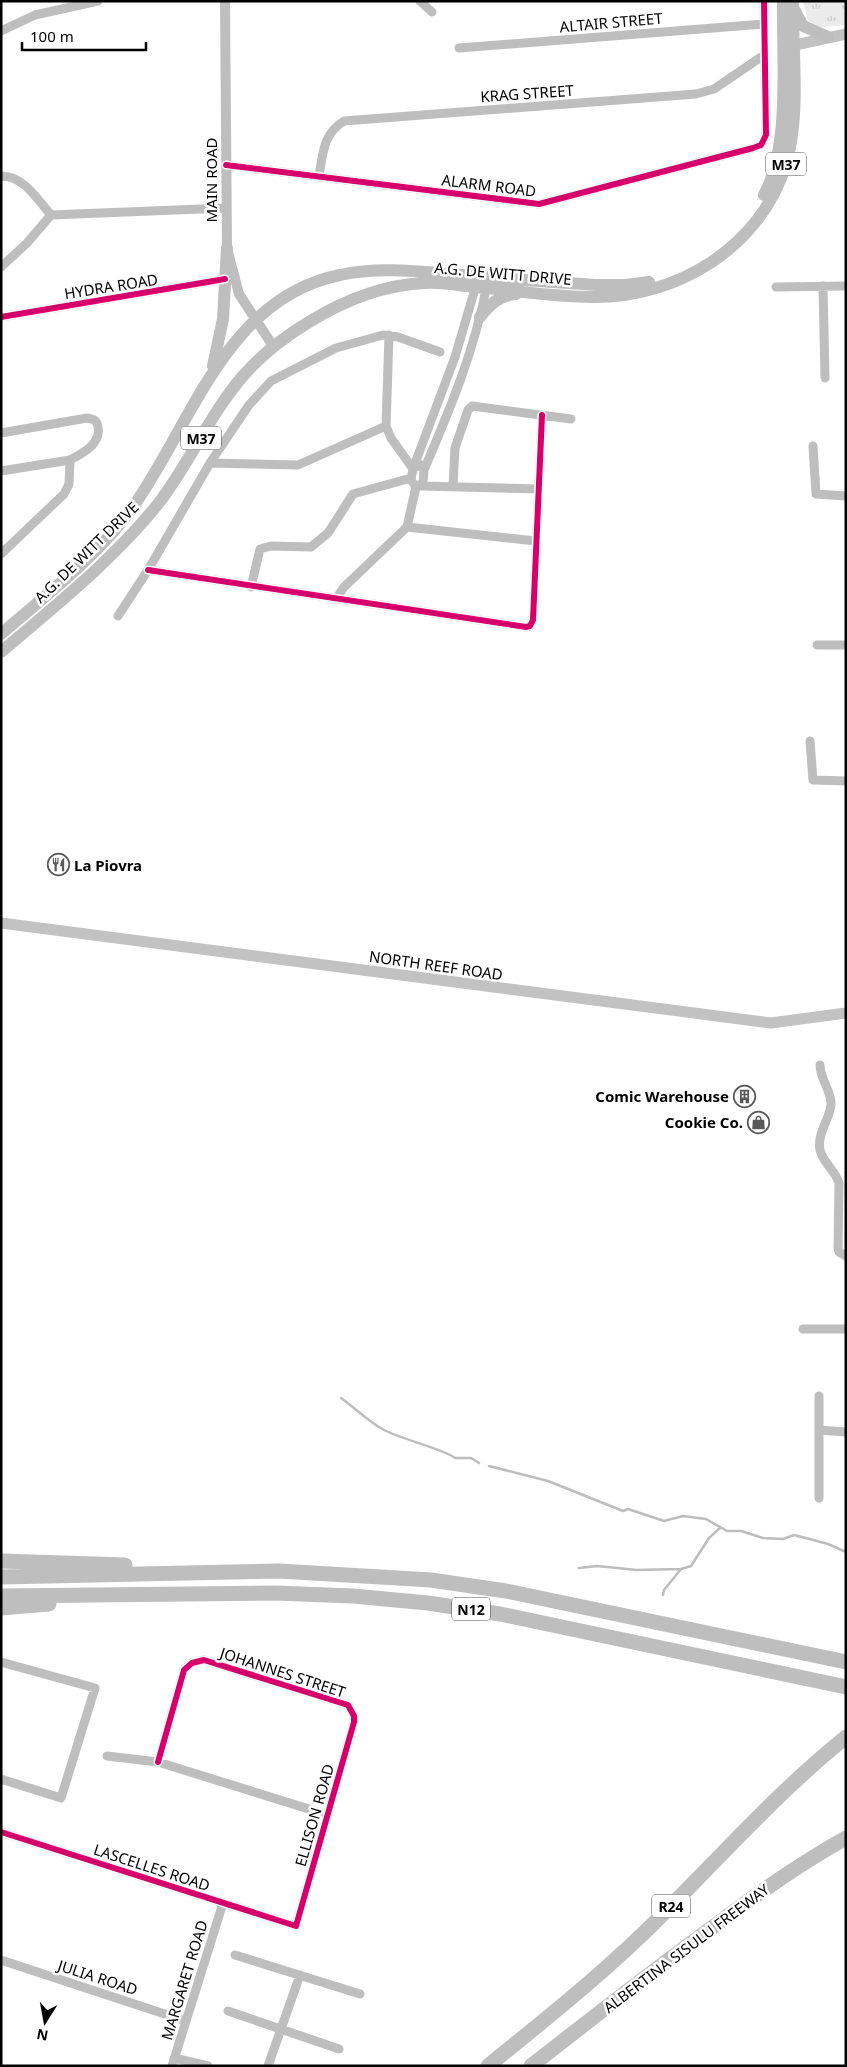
<svg xmlns="http://www.w3.org/2000/svg" width="847" height="2067" font-family="'Noto Sans',sans-serif">
	<defs>
		<pattern id="grass-tufts" width="24" height="20" patternUnits="userSpaceOnUse" patternTransform="scale(1.25)"><rect width="24" height="20" fill="#ebebeb"/><path d="M3 7l-1-3M5 7V3M7 7l1-3M15 17l-1-3M17 17v-4M19 17l1-3" fill="none" stroke="#c8c8c8"/></pattern>
	</defs>
	<rect width="100%" height="100%" fill="#fff"/>
	<path fill="url(#grass-tufts)" d="M 803,1 L 846,1 L 846,25 L 820,27 L 808,21 Z"/>
	<g fill="none" stroke-linecap="round" stroke-linejoin="round">
		<path stroke="#bdbdbd" stroke-width="2.5" d="M 341,1398 C 355,1408 369,1422 384,1430 C 401,1439 446,1450 455,1458 L 471,1458 L 479,1463
			M 489,1466 L 548,1481 L 623,1511 L 628,1509 L 664,1521 L 683,1516 L 706,1519 L 727,1531 L 741,1531 L 763,1538 L 783,1539 L 794,1535 L 802,1537 L 828,1544 L 846,1552
			M 579,1568 L 597,1566 L 637,1570 L 681,1569 L 691,1566 L 709,1538 L 720,1528
			M 663,1595 L 664,1590 L 681,1569"/>
		<path stroke="#bebebe" stroke-width="9" d="M 420,1 L 432,12
			M 1,31 L 35,15 L 98,1
			M 459,48 L 764,24
			M 226,165 L 539,204 L 753,148 L 761,145 L 766,135 L 764,1
			M 1,176 C 24,176 37,199 51,215
			M 319,176 C 323,153 323,134 344,121 L 696,94 L 714,89 L 764,55
			M 51,215 L 226,208
			M 1,267 L 27,243 L 51,215
			M 823,286 L 825,378
			M 776,287 L 846,286
			M 1,317 L 225,279
			M 389,335 L 386,426 L 391,438 L 413,469
			M 1,433 L 87,418 C 93,419 97,420 98,427 C 101,444 83,453 70,460
			M 813,446 L 816,494 L 846,496
			M 210,463 L 298,465 L 386,426
			M 414,466 L 455,357 L 477,282
			M 424,470 L 419,464 L 413,469 L 411,480 L 416,487 L 423,483 L 424,470 C 450,409 475,350 487,284
			M 1,471 L 70,460 L 69,484 L 64,494 L 1,554
			M 421,486 L 538,489
			M 453,486 L 455,448 L 468,410 L 472,406 L 571,419
			M 407,527 L 416,487
			M 148,570 L 526,627 L 530,626 L 533,620 L 542,415
			M 251,587 L 260,549 L 271,546 L 311,547 L 328,533 L 353,494 L 411,478
			M 336,599 L 344,587 L 407,527 L 536,541
			M 118,616 L 148,570 L 210,463 L 249,405 L 271,381 L 336,348 L 383,335 L 398,337 L 440,352
			M 817,645 L 846,645
			M 810,741 L 813,780 L 846,781
			M 820,1065 C 820,1080 832,1091 831,1105 C 829,1121 817,1133 820,1150 C 823,1163 835,1170 839,1183 L 838,1248 L 839,1252 L 846,1256
			M 803,1329 L 846,1329
			M 819,1396 L 819,1430
			M 819,1498 L 819,1430 L 846,1432
			M 1,1662 L 95,1688 L 61,1798 L 1,1779
			M 107,1756 L 158,1762 L 328,1815
			M 1,1832 L 296,1926 L 354,1722 L 354,1716 L 348,1705 L 204,1660 L 192,1663 L 184,1670 L 158,1762
			M 235,1955 L 360,1994
			M 1,1960 L 186,2021
			M 228,2011 L 339,2049
			M 174,2058 L 208,2066
			M 172,2066 L 223,1903
			M 268,2066 L 300,1975"/>
		<path stroke="#bebebe" stroke-width="10" d="M 225,1 L 227,248 L 239,294 L 273,346"/>
		<path stroke="#c2c2c2" stroke-width="11" d="M 786,47 L 846,34
			M 1,923 L 771,1023 L 846,1013"/>
		<path stroke="#bebebe" stroke-width="12" d="M 795,11 L 803,26 L 828,37
			M 764,195 C 791,146 782,57 783,1
			M 480,317 C 490,304 500,295 516,294
			M 213,366 L 223,319 L 227,248
			M 1,634 C 46,595 98,556 133,507 C 193,422 226,298 340,275 C 380,266 422,272 462,275 C 507,279 551,282 596,285 L 626,285 L 649,282
			M 1,652 C 55,606 113,560 158,504 C 189,464 209,416 242,377 C 261,355 284,337 309,322 C 343,301 384,285 424,283 C 438,282 451,284 465,286 C 507,289 550,297 593,297 C 677,298 761,247 786,164 C 801,113 792,54 793,1"/>
		<path stroke="#bebebe" stroke-width="15" d="M 1,1561 L 125,1565
			M 1,1577 L 279,1571 L 431,1580 L 506,1591 L 846,1662
			M 1,1596 L 275,1593 L 353,1596 L 428,1603 L 500,1614 L 846,1687
			M 1,1608 L 49,1604
			M 488,2066 C 548,2017 609,1969 663,1914 C 723,1854 780,1790 846,1737
			M 531,2066 C 591,2019 651,1972 713,1927 C 756,1895 799,1864 846,1838"/>
		<defs>
			<path id="cycleway" d="M 226,165 L 539,204 L 753,148 L 761,145 L 766,135 L 764,1
				M 1,317 L 225,279
				M 148,570 L 526,627 L 530,626 L 533,620 L 542,415
				M 1,1832 L 296,1926 L 354,1722 L 354,1716 L 348,1705 L 204,1660 L 192,1663 L 184,1670 L 158,1762"/>
		</defs>
		<use href="#cycleway" stroke="#fff" stroke-width="9"/>
		<use href="#cycleway" stroke="#d6006c" stroke-width="6"/>
	</g>
	<defs>
		<symbol id="restaurant-ring" viewBox="-11 -11 22 22"><circle r="9.5" fill="#fff" stroke="#595959" stroke-width="1.5"/><path d="M-5-6h1v4h1v-4h1v4h1v-4h1v5L-1.5 .5V6h-2V.5L-5-1ZM5-6V6H3V1.5H1.5Q1.5-4 5-6Z" fill="#595959"/></symbol>
		<symbol id="building-ring" viewBox="-11 -11 22 22"><circle r="9.5" fill="#fff" stroke="#595959" stroke-width="1.5"/><path d="M-4-6H4V6H1V3H-1V6H-4ZM-2.5-4.3h1.7v1.8h-1.7ZM.8-4.3h1.7v1.8H.8ZM-2.5-1h1.7V.8h-1.7ZM.8-1h1.7V.8H.8Z" fill="#595959"/></symbol>
		<symbol id="shop-ring" viewBox="-11 -11 22 22"><circle r="9.5" fill="#fff" stroke="#595959" stroke-width="1.5"/><path d="M-5-2.5h2.3a2.7 3.5 0 0 1 5.4 0H5L5.5 6h-11ZM-1.5-2.5h3a1.5 2.3 0 0 0-3 0Z" fill="#595959"/></symbol>
	</defs>
	<g fill-rule="evenodd">
		<use href="#restaurant-ring" x="46" y="852" width="25" height="25"/>
		<use href="#building-ring" x="732" y="1084" width="25" height="25"/>
		<use href="#shop-ring" x="746" y="1110" width="25" height="25"/>
	</g>
	<g text-anchor="middle" dominant-baseline="central" stroke-width="5" stroke-linejoin="round" paint-order="stroke">
		<g fill="#fff" stroke="#4c4c4c" stroke-width="1">
			<rect x="766" y="152.5" width="40" height="23" rx="4"/>
			<rect x="181" y="426.5" width="40" height="23" rx="4"/>
			<rect x="452" y="1597.5" width="38" height="23" rx="4"/>
			<rect x="652" y="1894.5" width="38" height="23" rx="4"/>
		</g>
		<g font-size="14" font-weight="bold" fill="#000">
			<text x="786" y="164">M37</text>
			<text x="201" y="438">M37</text>
			<text x="471" y="1609">N12</text>
			<text x="671" y="1906">R24</text>
		</g>
		<g font-size="15" fill="#000" stroke="#fff">
			<text transform="translate(611 22) rotate(-5)">ALTAIR STREET</text>
			<text transform="translate(527 93) rotate(-4)">KRAG STREET</text>
			<text transform="translate(211 180) rotate(-90)">MAIN ROAD</text>
			<text transform="translate(489 185) rotate(7)">ALARM ROAD</text>
			<text transform="translate(503 273) rotate(5)">A.G. DE WITT DRIVE</text>
			<text transform="translate(111 286) rotate(-9)">HYDRA ROAD</text>
			<text transform="translate(86 552) rotate(-44)">A.G. DE WITT DRIVE</text>
			<text transform="translate(436 965) rotate(8)">NORTH REEF ROAD</text>
			<text transform="translate(283 1672) rotate(18)">JOHANNES STREET</text>
			<text transform="translate(314 1815) rotate(-74)">ELLISON ROAD</text>
			<text transform="translate(152 1867) rotate(18)">LASCELLES ROAD</text>
			<text transform="translate(686 1948) rotate(-37)">ALBERTINA SISULU FREEWAY</text>
			<text transform="translate(98 1977) rotate(18)">JULIA ROAD</text>
			<text transform="translate(184 1980) rotate(-73)">MARGARET ROAD</text>
		</g>
		<g font-size="15" font-weight="bold" fill="#000" stroke="#fff" text-anchor="end">
			<text x="74" y="865" text-anchor="start">La Piovra</text>
			<text x="729" y="1096">Comic Warehouse</text>
			<text x="743" y="1122">Cookie Co.</text>
		</g>
	</g>
	<rect width="847" height="2067" fill="none" stroke="#000000" stroke-width="5"/>
	<g transform="translate(45 2022) rotate(191)" stroke="#ffffff" stroke-width="4" paint-order="stroke">
	<path d="M0-4L9 19L0 12L-9 19Z" fill="#000000"/>
	<text y="-8" font-size="14" font-weight="bold" text-anchor="middle" fill="#000000">N</text>
	</g>
	<path d="M22 42v8h124v-8" fill="none" stroke="#000000" stroke-width="2.5"/>
	<text x="30" y="42" font-size="15" fill="#000000" stroke="#ffffff" stroke-width="4" paint-order="stroke">100 m</text>
</svg>
